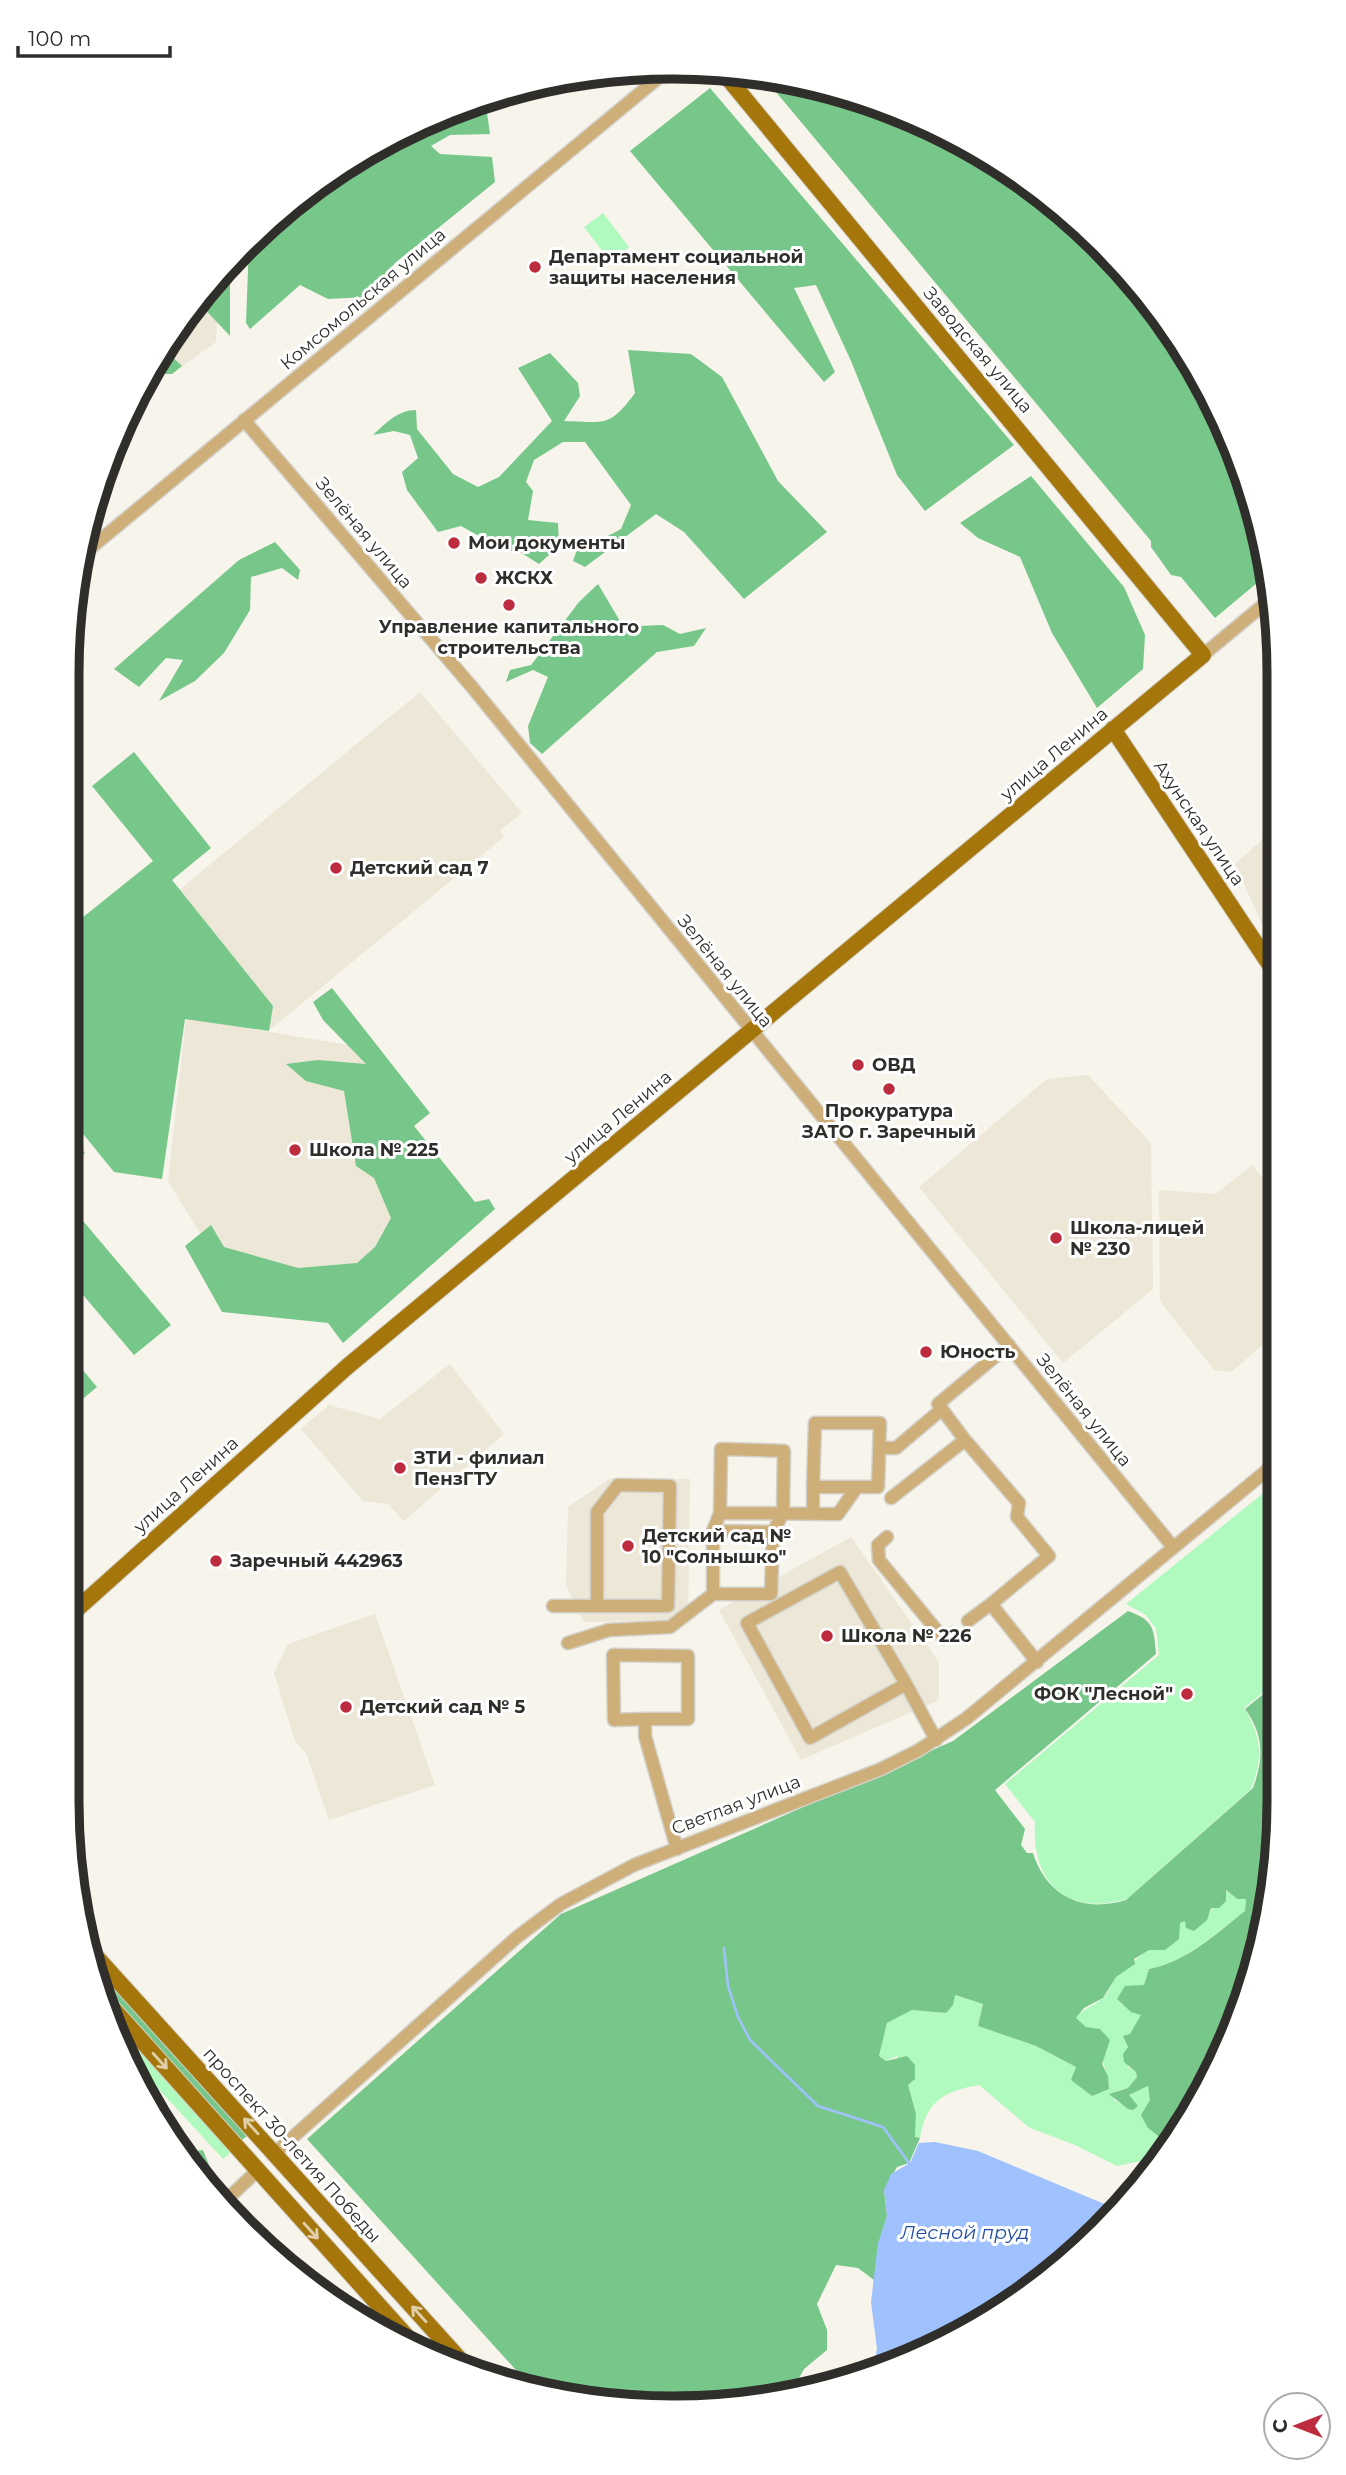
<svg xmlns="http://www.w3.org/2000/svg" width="1346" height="2475" font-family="Montserrat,sans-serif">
	<rect width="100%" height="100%" fill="#f6f4eb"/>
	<path fill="#ece7d7" d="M 219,272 L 216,342 L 172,374 L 156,374 L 141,386 L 148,370 Z
		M 420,692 L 522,813 L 500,831 L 504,837 L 271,1029 L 168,899 Z
		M 1275,828 L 1275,940 L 1261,922 L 1235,864 Z
		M 186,1018 L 372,1049 L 395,1119 L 465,1212 L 361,1303 L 227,1277 L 168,1181 Z
		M 1088,1075 L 1151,1143 L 1153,1289 L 1063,1363 L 919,1187 L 1047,1079 Z
		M 1252,1165 L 1276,1195 L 1277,1333 L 1231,1372 L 1214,1370 L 1160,1301 L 1159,1190 L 1216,1194 Z
		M 450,1364 L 504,1434 L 404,1521 L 388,1504 L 363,1501 L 301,1429 L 329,1405 L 380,1419 Z
		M 611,1478 L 690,1479 L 688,1620 L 584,1622 L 566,1585 L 568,1507 Z
		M 851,1537 L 939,1662 L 939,1700 L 801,1760 L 719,1610 Z
		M 375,1614 L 435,1785 L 329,1820 L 306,1753 L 295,1741 L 274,1673 L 288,1644 Z"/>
	<path fill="#b0f9bf" d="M 603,213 L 629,247 L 610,261 L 584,227 Z
		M 1277,1482 L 1278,1680 L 1244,1708 C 1262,1737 1263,1758 1251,1789 L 1127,1899 C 1066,1917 1031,1882 1035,1822 L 1005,1784 L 1159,1655 L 1156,1629 L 1146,1615 L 1126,1604 Z
		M 1225,1890 L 1237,1899 L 1246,1899 L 1245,1911 C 1216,1933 1186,1962 1149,1969 L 1144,1985 L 1120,2003 L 1142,2015 L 1127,2041 L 1128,2067 L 1136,2071 L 1137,2077 L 1128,2088 L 1116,2091 L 1114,2100 L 1133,2110 L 1129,2095 L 1148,2086 L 1151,2090 L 1148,2128 L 1167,2143 L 1149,2165 L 1141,2161 L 1117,2166 L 1075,2145 L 1030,2128 L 979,2085 C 944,2091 926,2101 920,2138 L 915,2137 L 916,2114 L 897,2056 L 886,2061 L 879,2056 L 887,2023 L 912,2010 L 946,2013 L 954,1995 L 983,2004 L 978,2026 L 1036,2046 L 1076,2067 L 1091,2096 L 1109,2089 C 1108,2066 1092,2034 1076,2018 C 1084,2008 1092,2007 1102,1999 C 1110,1993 1111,1982 1117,1976 C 1137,1958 1158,1941 1179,1923 L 1185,1921 L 1194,1931 C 1208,1919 1214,1904 1225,1890 Z
		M 101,2002 L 234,2150 L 223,2159 L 133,2061 Z"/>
	<path fill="#78c78a" d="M 761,74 L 868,99 L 976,148 L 1102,244 L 1178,336 L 1247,478 L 1269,573 L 1215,618 L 1181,577 L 1171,575 L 1151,547 L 1151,541 Z
		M 710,88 L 1014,445 L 925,511 L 897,475 L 851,361 L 816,285 L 794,288 L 835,372 L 824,382 L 630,151 Z
		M 485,99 L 490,134 L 450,135 L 431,146 L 440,154 L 492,157 L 495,182 L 395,263 L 366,297 L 328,299 L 300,285 L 250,329 L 246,323 L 249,243 L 303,192 L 404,129 Z
		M 230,261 L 230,336 L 197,301 Z
		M 163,348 L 182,366 L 172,374 L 156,374 L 141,386 Z
		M 628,350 L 691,354 L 722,377 L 778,481 L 827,532 L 744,599 L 684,532 L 656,514 L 585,567 L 573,561 L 581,538 L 587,547 L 621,529 L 631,505 L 585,442 L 563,442 L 534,460 L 526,482 L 533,491 L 528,520 L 558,523 L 559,546 L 539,564 L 520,552 L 504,550 L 461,526 L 438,532 L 407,490 L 402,472 L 418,458 L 410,435 L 394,431 L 373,435 C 386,423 398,410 416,410 L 417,429 L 453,474 L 478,487 L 499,477 L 552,421 L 518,368 L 550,353 L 578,383 L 580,396 L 564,421 C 606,422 609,428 635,393 Z
		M 1031,476 L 1124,587 L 1145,635 L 1143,669 L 1097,708 L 1052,633 L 1020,557 L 978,538 L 960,523 Z
		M 275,542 L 300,570 L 298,580 L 282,568 L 251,577 L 250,610 L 224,653 L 195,681 L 159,701 L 183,660 L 166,658 L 139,687 L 114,669 L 239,560 Z
		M 598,584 L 620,621 L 638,626 L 663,625 L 680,634 L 706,628 L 694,646 L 657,652 L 542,754 L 530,743 L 528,726 L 548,677 L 533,670 L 506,682 L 510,670 L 531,665 L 579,602 Z
		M 134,752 L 211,848 L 172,880 L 273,1006 L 269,1031 L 185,1019 L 162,1179 L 114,1172 L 67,1114 L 67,930 L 153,861 L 92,786 Z
		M 332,988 L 430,1113 L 414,1126 L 475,1202 L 489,1199 L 495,1209 L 343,1343 L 328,1323 L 222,1312 L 185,1246 L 211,1225 L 224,1247 L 298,1268 L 357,1263 L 375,1247 L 391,1218 L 374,1178 L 356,1166 L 344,1091 L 306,1081 L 286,1064 L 318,1060 L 366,1064 L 323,1020 L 313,1002 Z
		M 67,1131 L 85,1153 L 67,1169 Z
		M 67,1202 L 171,1325 L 134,1355 L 67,1276 Z
		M 67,1351 L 97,1387 L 67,1412 Z
		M 1128,1611 C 1154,1620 1154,1629 1156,1654 L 995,1790 L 1025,1829 L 1021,1845 L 1027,1853 L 1033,1853 C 1047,1897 1083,1913 1126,1900 L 1253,1788 C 1264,1758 1264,1735 1245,1709 L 1278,1682 L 1278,1841 L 1259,1959 L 1198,2105 L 1167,2143 L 1148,2128 L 1141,2115 L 1150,2100 L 1148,2086 L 1129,2095 L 1138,2106 L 1133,2110 L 1128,2109 L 1109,2094 L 1128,2088 L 1137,2077 L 1136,2072 L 1124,2062 L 1123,2054 L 1128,2047 L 1123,2036 L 1130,2034 L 1141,2015 L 1131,2012 L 1117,1999 L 1125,1986 L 1144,1985 L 1149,1969 C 1186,1962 1216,1934 1245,1911 L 1246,1899 L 1237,1899 L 1226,1890 L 1226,1901 L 1219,1908 L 1211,1908 L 1207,1920 L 1194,1931 L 1186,1928 L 1185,1921 L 1180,1923 L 1179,1939 L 1165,1950 L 1149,1950 L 1134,1959 L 1135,1964 L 1116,1977 L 1103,1998 L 1084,2008 L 1076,2018 L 1086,2027 L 1100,2029 L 1110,2040 L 1102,2064 L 1108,2076 L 1109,2089 L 1092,2096 L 1071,2080 L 1076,2067 L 1036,2046 L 978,2026 L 983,2004 L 955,1995 L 953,2005 L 946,2013 L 912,2010 L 887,2023 L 879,2056 L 886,2061 L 907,2056 L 915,2065 L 915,2079 L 908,2085 L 916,2114 L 915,2137 L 920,2138 L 909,2163 L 897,2167 L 884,2190 L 887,2216 L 879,2243 L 874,2280 L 858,2268 L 836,2265 L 817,2304 L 827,2330 L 827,2350 L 804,2369 L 793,2389 L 713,2407 L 534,2390 L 307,2139 L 561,1914 L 953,1741 Z
		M 93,1964 L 248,2135 L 241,2141 L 96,1981 Z
		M 203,2150 L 215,2180 L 208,2187 L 192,2172 L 182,2153 Z"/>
	<path fill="#9fc1fe" d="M 935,2142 L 978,2151 L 1114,2208 L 1073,2258 L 905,2362 L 873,2370 L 877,2349 L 871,2302 L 878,2243 L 887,2216 L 884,2190 L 891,2174 L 910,2163 L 919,2143 Z"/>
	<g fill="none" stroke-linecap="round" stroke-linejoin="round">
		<path stroke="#9fc1fe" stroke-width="2.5" d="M 724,1948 L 728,1986 L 738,2017 L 750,2040 L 818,2106 L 883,2127 L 909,2163"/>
		<defs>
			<path id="minor" d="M 244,420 L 472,687 L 1173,1547
				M 81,556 L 669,69
				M 1203,655 L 1274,596
				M 815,1423 L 880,1423 L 878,1487 L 813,1487 Z
				M 965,1440 L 938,1404 L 1009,1345
				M 879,1448 L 896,1448 L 942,1409
				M 891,1498 L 965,1440 L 1019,1503 L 1017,1517 L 1049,1556 L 991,1604 L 1037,1662
				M 720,1513 L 838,1514 L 857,1487
				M 813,1513 L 813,1487
				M 713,1531 L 773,1532
				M 887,1537 L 878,1545 L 879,1560 L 943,1638 L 953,1633
				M 553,1606 L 668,1606 L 670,1486 L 618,1485 L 597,1512 L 597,1605
				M 968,1621 L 991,1604
				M 568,1643 L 609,1630 L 670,1627 L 713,1594 L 771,1594 L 773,1532 L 783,1513 L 784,1451 L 721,1449 L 720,1513 L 713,1531 L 713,1594
				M 906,1684 L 840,1572 L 747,1623 L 810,1738 L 906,1684 L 936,1740
				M 645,1719 L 688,1719 L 688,1656 L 613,1655 L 614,1720 L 645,1719 L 645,1736 L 677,1849
				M 275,2153 L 517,1937 L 561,1904 L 634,1865 L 881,1769 L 919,1750 L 967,1718 L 1277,1462
				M 224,2202 L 257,2171"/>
			<path id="major" d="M 1113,729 L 1276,974
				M 67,1618 L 348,1366 L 1203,655 L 722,71
				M 91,1951 L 465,2365
				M 98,1992 L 410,2340"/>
		</defs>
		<use href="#minor" stroke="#d2d0c8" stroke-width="15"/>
		<use href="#major" stroke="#d2d0c8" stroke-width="18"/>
		<use href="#minor" stroke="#cfaf79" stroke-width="12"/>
		<use href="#major" stroke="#a5760b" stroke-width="16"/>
	</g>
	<defs><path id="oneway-shaft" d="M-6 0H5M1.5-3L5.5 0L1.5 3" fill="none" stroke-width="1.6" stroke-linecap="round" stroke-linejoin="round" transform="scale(1.75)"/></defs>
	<g stroke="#e0cfaa">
		<use href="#oneway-shaft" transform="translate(160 2061) rotate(48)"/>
		<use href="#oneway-shaft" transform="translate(251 2126) rotate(-132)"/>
		<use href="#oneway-shaft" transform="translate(311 2231) rotate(48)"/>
		<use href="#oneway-shaft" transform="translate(419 2314) rotate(-132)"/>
	</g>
	<g fill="#bd2c3e" stroke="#fff" stroke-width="2.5">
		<circle cx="535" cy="267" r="7"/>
		<circle cx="454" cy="543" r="7"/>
		<circle cx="481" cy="578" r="7"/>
		<circle cx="509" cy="605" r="7"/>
		<circle cx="336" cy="868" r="7"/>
		<circle cx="858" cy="1065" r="7"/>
		<circle cx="889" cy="1089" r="7"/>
		<circle cx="295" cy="1150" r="7"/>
		<circle cx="1056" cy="1238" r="7"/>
		<circle cx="926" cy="1352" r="7"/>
		<circle cx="400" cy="1468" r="7"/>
		<circle cx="628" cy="1546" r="7"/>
		<circle cx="216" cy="1561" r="7"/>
		<circle cx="827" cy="1636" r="7"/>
		<circle cx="1187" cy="1694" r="7"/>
		<circle cx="346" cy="1707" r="7"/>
	</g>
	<g text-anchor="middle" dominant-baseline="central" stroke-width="6" stroke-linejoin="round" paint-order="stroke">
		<g font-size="18" font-weight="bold" fill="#2f2e2b" stroke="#fff" text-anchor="start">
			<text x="549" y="257">Департамент социальной<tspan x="549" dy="21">защиты населения</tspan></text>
			<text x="468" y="543">Мои документы</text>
			<text x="495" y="578">ЖСКХ</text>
			<text x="509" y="627" text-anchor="middle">Управление капитального<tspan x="509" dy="21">строительства</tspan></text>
			<text x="350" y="868">Детский сад 7</text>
			<text x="872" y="1065">ОВД</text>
			<text x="889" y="1111" text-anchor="middle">Прокуратура<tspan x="889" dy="21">ЗАТО г. Заречный</tspan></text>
			<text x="309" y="1150">Школа № 225</text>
			<text x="1070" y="1228">Школа-лицей<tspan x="1070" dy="21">№ 230</tspan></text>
			<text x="940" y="1352">Юность</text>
			<text x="414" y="1458">ЗТИ - филиал<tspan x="414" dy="21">ПензГТУ</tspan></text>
			<text x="642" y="1536">Детский сад №<tspan x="642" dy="21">10 "Солнышко"</tspan></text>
			<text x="230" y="1561">Заречный 442963</text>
			<text x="841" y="1636">Школа № 226</text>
			<text x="1173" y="1694" text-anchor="end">ФОК "Лесной"</text>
			<text x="360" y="1707">Детский сад № 5</text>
		</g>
		<g font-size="18" fill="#2f2e2b" stroke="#fff">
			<text transform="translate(363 299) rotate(-40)">Комсомольская улица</text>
			<text transform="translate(978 350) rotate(50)">Заводская улица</text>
			<text transform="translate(364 533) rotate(50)">Зелёная улица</text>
			<text transform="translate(1054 754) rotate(-40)">улица Ленина</text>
			<text transform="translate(1199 823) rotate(56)">Ахунская улица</text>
			<text transform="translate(725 971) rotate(51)">Зелёная улица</text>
			<text transform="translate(618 1117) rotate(-40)">улица Ленина</text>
			<text transform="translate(1084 1410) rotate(51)">Зелёная улица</text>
			<text transform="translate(186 1485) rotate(-42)">улица Ленина</text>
			<text transform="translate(736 1805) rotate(-21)">Светлая улица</text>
			<text transform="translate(292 2145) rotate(48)">проспект 30-летия Победы</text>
		</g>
		<g font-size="19" font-style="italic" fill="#214ea4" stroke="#fff">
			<text x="965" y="2232">Лесной пруд</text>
		</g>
	</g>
	<path d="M0 0H1346V2475H0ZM673 79H673A594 594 0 0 1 1267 673V1802A594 594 0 0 1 673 2396H673A594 594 0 0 1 79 1802V673A594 594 0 0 1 673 79Z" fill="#fff" fill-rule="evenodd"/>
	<path fill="none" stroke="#2f2e2b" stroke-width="9" d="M673 79H673A594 594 0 0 1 1267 673V1802A594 594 0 0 1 673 2396H673A594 594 0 0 1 79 1802V673A594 594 0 0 1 673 79Z"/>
	<g transform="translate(1297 2426) rotate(270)"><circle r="33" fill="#ffffff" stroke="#acabaa" stroke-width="2"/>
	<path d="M0-5L12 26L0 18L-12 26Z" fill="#bd2c3e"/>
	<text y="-10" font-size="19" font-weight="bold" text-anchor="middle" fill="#2f2e2b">С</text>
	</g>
	<path d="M18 46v10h152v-10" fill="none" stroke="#2f2e2b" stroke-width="3.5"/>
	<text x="28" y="46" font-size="21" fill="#2f2e2b" stroke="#ffffff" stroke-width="5" paint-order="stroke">100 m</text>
</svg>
